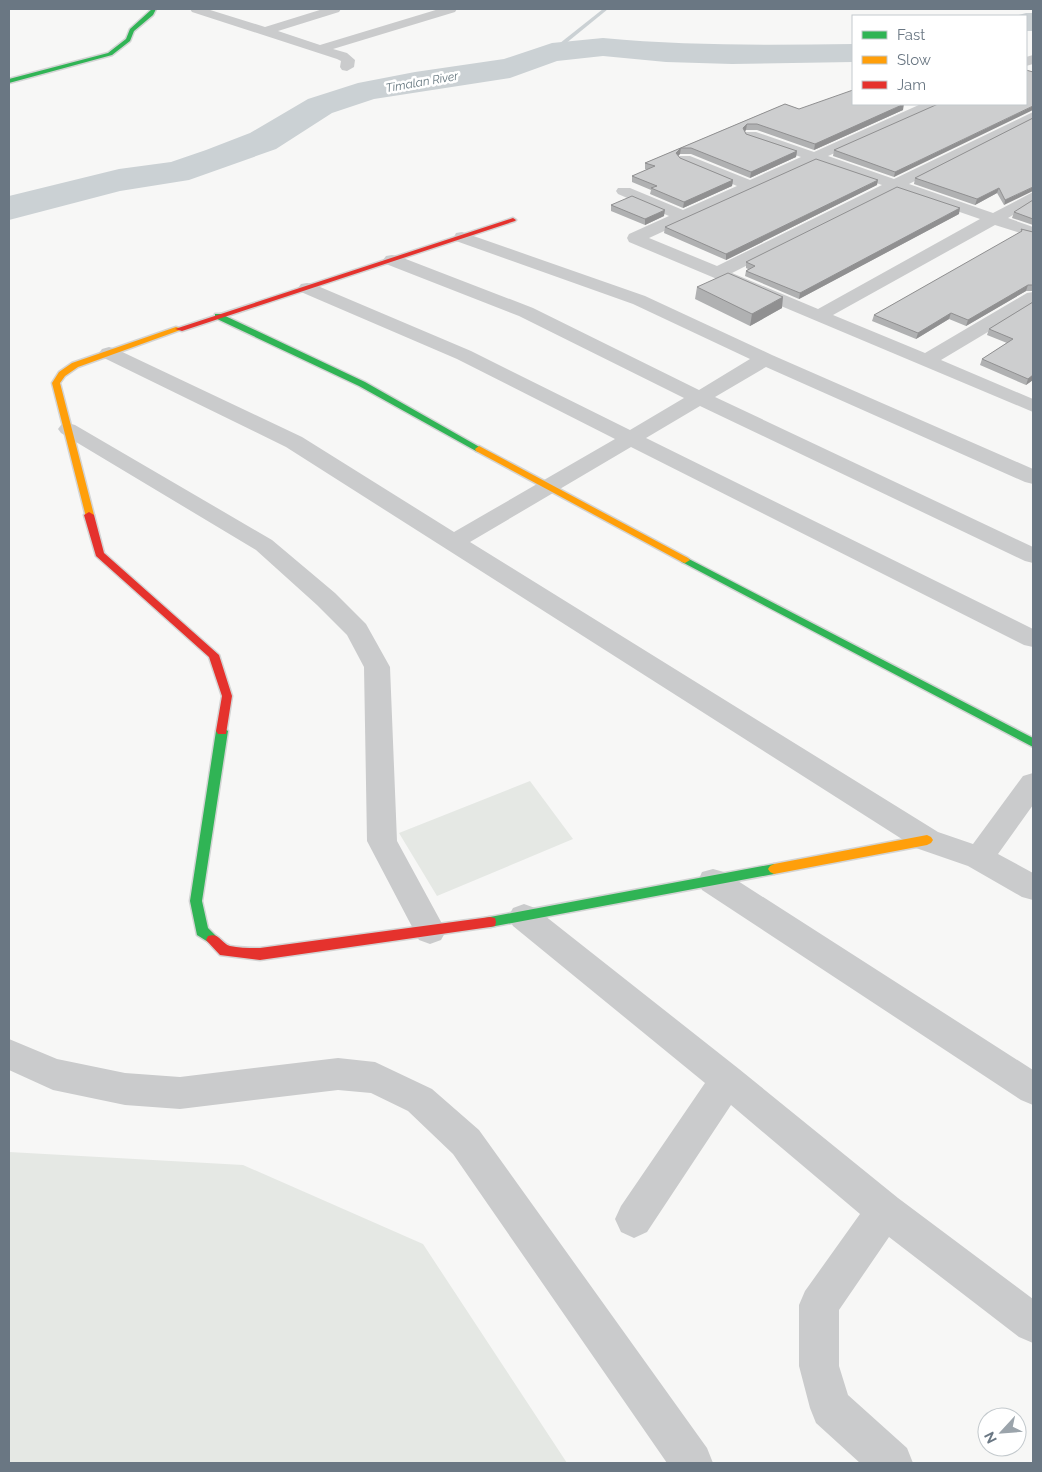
<svg xmlns="http://www.w3.org/2000/svg" width="1042" height="1472" font-family="Raleway,sans-serif">
	<rect width="100%" height="100%" fill="#f7f7f6"/>
	<path fill="#e5e8e4" d="M 530,781 L 573,839 L 437,896 L 399,833 Z
		M 9,1152 L 243,1165 L 423,1244 L 567,1463 L 9,1463 Z"/>
	<g fill="none" stroke-linecap="round" stroke-linejoin="round">
		<path fill="#cbd1d4" fill-rule="evenodd" d="M 603,9 L 608,9 L 554,53 L 550,53 L 550,51 Z"/>
		<path fill="#cbd1d4" fill-rule="evenodd" d="M 1026,13 L 1033,13 L 1033,31 L 1026,31 L 1026,16 L 1015,16 Z
			M 603,38 C 687,46 769,45 853,44 L 853,62 L 732,64 L 666,62 L 603,56 L 557,61 L 510,78 L 374,99 L 332,113 L 276,149 L 189,180 L 120,191 L 9,220 L 9,196 L 119,169 L 171,162 L 206,150 L 250,133 L 308,99 L 358,83 L 415,72 L 504,59 L 552,43 Z"/>
		<defs>
			<path id="fast" d="M 152,9 L 156,9 L 153,15 L 134,31 L 130,41 L 112,55 L 9,83 L 9,79 L 108,53 L 126,39 L 130,29 Z
				M 215,314 L 221,314 L 365,382 L 483,449 L 479,452 L 476,451 L 359,386 L 215,318 Z
				M 685,557 L 1033,738 L 1033,747 L 682,562 L 680,560 Z
				M 222,727 L 228,731 L 202,901 L 208,928 L 220,940 L 218,944 L 213,945 L 197,935 L 190,901 L 216,731 Z
				M 774,864 L 778,866 L 780,869 L 778,872 L 774,874 L 490,927 L 485,926 L 484,922 L 485,918 L 490,917 Z"/>
			<path id="slow" d="M 176,327 L 183,329 L 78,367 L 65,376 L 60,383 L 94,515 L 92,517 L 86,517 L 52,383 L 59,372 L 72,363 Z
				M 479,446 L 688,558 L 690,560 L 685,563 L 682,562 L 476,451 L 475,449 Z
				M 927,835 L 931,837 L 933,840 L 931,843 L 927,845 L 774,874 L 770,872 L 768,869 L 770,866 L 774,864 Z"/>
			<path id="jam" d="M 513,218 L 516,220 L 515,221 L 182,331 L 175,329 Z
				M 89,512 L 94,515 L 104,553 L 219,655 L 232,696 L 226,734 L 218,734 L 216,731 L 222,696 L 209,657 L 96,556 L 84,515 Z
				M 490,917 L 495,918 L 496,922 L 495,926 L 490,927 L 260,960 L 220,955 L 206,940 L 208,936 C 219,932 221,943 230,946 C 239,948 251,948 260,948 Z"/>
		</defs>
		<use href="#fast" stroke="#d3d4d4" stroke-width="3"/>
		<use href="#slow" stroke="#d3d4d4" stroke-width="3"/>
		<use href="#jam" stroke="#d3d4d4" stroke-width="3"/>
		<path fill="#cacbcc" fill-rule="evenodd" d="M 190,9 L 207,9 L 265,27 L 323,9 L 341,9 L 339,12 L 278,31 L 320,45 L 439,9 L 457,9 L 455,12 L 333,49 L 347,53 L 355,60 L 354,67 L 347,71 L 342,70 L 340,67 L 341,61 L 337,59 L 192,12 Z
			M 1033,55 L 1033,64 L 1026,66 L 1026,57 Z
			M 921,104 L 939,104 L 937,107 L 828,156 L 894,179 L 1033,112 L 1033,121 L 909,184 L 993,213 L 1033,192 L 1033,203 L 1008,218 L 1033,227 L 1033,237 L 995,225 L 833,315 L 925,353 L 1027,293 L 1033,292 L 1033,305 L 941,360 L 1033,399 L 1033,412 L 629,242 L 627,238 L 629,234 L 669,216 L 618,194 L 616,191 L 618,188 L 630,188 L 683,210 L 737,186 L 680,162 L 677,159 L 680,156 L 690,156 L 750,180 L 801,157 L 746,138 L 744,135 L 746,132 L 756,132 L 814,152 ZM 815,162 L 882,185 L 717,266 L 649,238 ZM 896,190 L 980,219 L 818,309 L 732,273 Z
			M 462,232 L 645,296 L 772,355 L 1033,469 L 1033,484 L 1025,482 L 766,367 L 715,397 L 1033,547 L 1033,563 L 1025,561 L 700,406 L 646,438 L 1033,629 L 1033,647 L 1024,645 L 631,447 L 470,542 L 938,832 L 973,844 L 1023,776 L 1033,773 L 1033,805 L 998,854 L 1033,873 L 1033,900 L 1022,897 L 968,866 L 916,848 L 286,447 L 102,357 L 99,353 L 102,349 L 109,347 L 116,349 L 302,437 L 454,532 L 615,439 L 457,359 L 301,292 L 298,288 L 301,284 L 307,283 L 313,284 L 471,351 L 630,430 L 684,398 L 519,316 L 386,264 L 383,260 L 386,256 L 392,255 L 398,256 L 533,308 L 699,390 L 750,359 L 633,304 L 456,241 L 454,237 L 456,233 Z
			M 68,423 L 75,425 L 272,540 L 335,593 L 366,624 L 390,667 L 397,841 L 446,931 L 441,940 L 430,944 L 419,940 L 367,841 L 364,667 L 347,635 L 317,605 L 256,550 L 61,433 L 58,429 L 61,425 Z
			M 713,869 L 724,872 L 1033,1070 L 1033,1105 L 1021,1100 L 702,890 L 698,881 L 702,872 Z
			M 524,904 L 535,908 L 739,1069 L 898,1198 L 1033,1299 L 1033,1343 L 1019,1337 L 889,1237 L 839,1310 L 839,1366 L 848,1395 L 907,1448 L 913,1463 L 860,1463 L 816,1423 L 810,1408 L 799,1366 L 799,1305 L 805,1291 L 860,1214 L 731,1105 L 647,1232 L 634,1238 L 621,1232 L 615,1219 L 621,1206 L 705,1083 L 513,926 L 508,917 L 513,908 Z
			M 9,1039 L 57,1059 L 125,1073 L 180,1077 L 338,1058 L 375,1062 L 432,1089 L 479,1130 L 707,1448 L 713,1463 L 667,1463 L 453,1154 L 408,1111 L 371,1093 L 338,1090 L 180,1109 L 125,1105 L 53,1090 L 9,1070 Z"/>
		<use href="#fast" fill="#30b455" fill-rule="evenodd"/>
		<use href="#slow" fill="#ff9f0a" fill-rule="evenodd"/>
		<use href="#jam" fill="#e5322d" fill-rule="evenodd"/>
	</g>
	<path fill="#b0b1b2" d="M 1033,72 L 894,177 L 833,156 L 834,150 Z
		M 785,104 L 799,109 L 903,110 L 814,150 L 757,130 L 746,130 L 745,131 L 746,134 L 797,151 L 796,157 L 750,178 L 691,154 L 680,154 L 678,156 L 680,158 L 733,180 L 732,186 L 683,208 L 650,194 L 651,190 L 632,182 L 632,176 L 647,170 L 645,169 L 645,163 Z
		M 1033,118 L 1004,205 L 997,193 L 975,205 L 914,184 L 915,178 Z
		M 877,185 L 726,260 L 664,233 L 665,227 Z
		M 1033,200 L 1033,225 L 1012,218 L 1014,212 Z
		M 611,205 L 664,216 L 645,225 L 611,211 Z
		M 959,214 L 799,299 L 745,276 L 746,271 L 748,269 L 746,268 L 746,262 Z
		M 1021,229 L 1033,232 L 1033,291 L 1026,291 L 966,326 L 949,319 L 916,339 L 872,321 L 874,315 L 1021,232 Z
		M 697,287 L 782,308 L 750,326 L 695,299 Z
		M 1033,302 L 1033,380 L 1026,385 L 980,365 L 982,359 L 1007,343 L 987,335 L 989,329 Z"/>
	<path fill="#909091" d="M 904,104 L 903,110 L 814,150 L 815,144 Z
		M 1033,106 L 1033,110 L 894,177 L 895,172 Z
		M 747,124 L 746,130 L 742,134 L 743,128 Z
		M 681,148 L 680,154 L 675,159 L 676,153 Z
		M 797,151 L 796,157 L 750,178 L 751,172 Z
		M 733,180 L 732,186 L 683,208 L 684,202 Z
		M 878,180 L 877,185 L 726,260 L 726,254 Z
		M 1033,187 L 1033,191 L 1004,205 L 1005,200 Z
		M 999,188 L 997,193 L 975,205 L 977,199 Z
		M 960,208 L 959,214 L 799,299 L 800,293 Z
		M 665,210 L 664,216 L 645,225 L 645,219 Z
		M 1028,285 L 1026,291 L 966,326 L 968,320 Z
		M 783,297 L 782,308 L 750,326 L 752,314 Z
		M 951,313 L 949,319 L 916,339 L 918,333 Z
		M 1033,375 L 1033,380 L 1026,385 L 1028,379 Z"/>
	<path fill="#cdcecf" stroke="#909091" d="M 1026,70 L 1033,72 L 1033,106 L 895,172 L 834,150 L 938,104 L 1026,104 Z
		M 853,90 L 853,104 L 904,104 L 815,144 L 757,124 L 747,124 L 743,128 L 746,134 L 797,151 L 751,172 L 691,148 L 681,148 L 676,153 L 680,158 L 733,180 L 684,202 L 651,188 L 657,186 L 632,176 L 655,166 L 645,163 L 785,104 L 799,109 Z
		M 1033,118 L 1033,187 L 1005,200 L 999,188 L 977,199 L 915,178 Z
		M 816,159 L 878,180 L 726,254 L 665,227 Z
		M 897,187 L 960,208 L 800,293 L 746,271 L 755,266 L 746,262 Z
		M 632,196 L 665,210 L 645,219 L 611,205 Z
		M 1033,200 L 1033,219 L 1014,212 Z
		M 1021,229 L 1033,232 L 1033,285 L 1028,285 L 968,320 L 951,313 L 918,333 L 874,315 L 1022,231 Z
		M 728,273 L 783,297 L 752,314 L 697,287 Z
		M 1033,302 L 1033,375 L 1028,379 L 982,359 L 1013,339 L 989,329 Z"/>
	<g text-anchor="middle" dominant-baseline="central" stroke-width="5" stroke-linejoin="round" paint-order="stroke">
		<g font-size="12" font-style="italic" fill="#66777f" stroke="#fff">
			<text transform="translate(422 82) rotate(-10)">Timalan River</text>
		</g>
	</g>
	<rect width="1042" height="1472" fill="none" stroke="#6a7783" stroke-width="20"/>
	<rect x="852" y="15" width="175" height="90" fill="#ffffff" stroke="#c3c9cd"/>
	<rect x="862" y="31" width="25" height="8" fill="#30b455" stroke="#c3c9cd"/>
	<text x="897" y="40" font-size="15" fill="#6a7783">Fast</text>
	<rect x="862" y="56" width="25" height="8" fill="#ff9f0a" stroke="#c3c9cd"/>
	<text x="897" y="65" font-size="15" fill="#6a7783">Slow</text>
	<rect x="862" y="81" width="25" height="8" fill="#e5322d" stroke="#c3c9cd"/>
	<text x="897" y="90" font-size="15" fill="#6a7783">Jam</text>
	<g transform="translate(1002 1432) rotate(244)"><circle r="24" fill="#ffffff" stroke="#c3c9cd"/>
	<path d="M0-4L9 19L0 12L-9 19Z" fill="#9ba4ab"/>
	<text y="-8" font-size="14" font-weight="bold" text-anchor="middle" fill="#6a7783">N</text>
	</g>
</svg>
